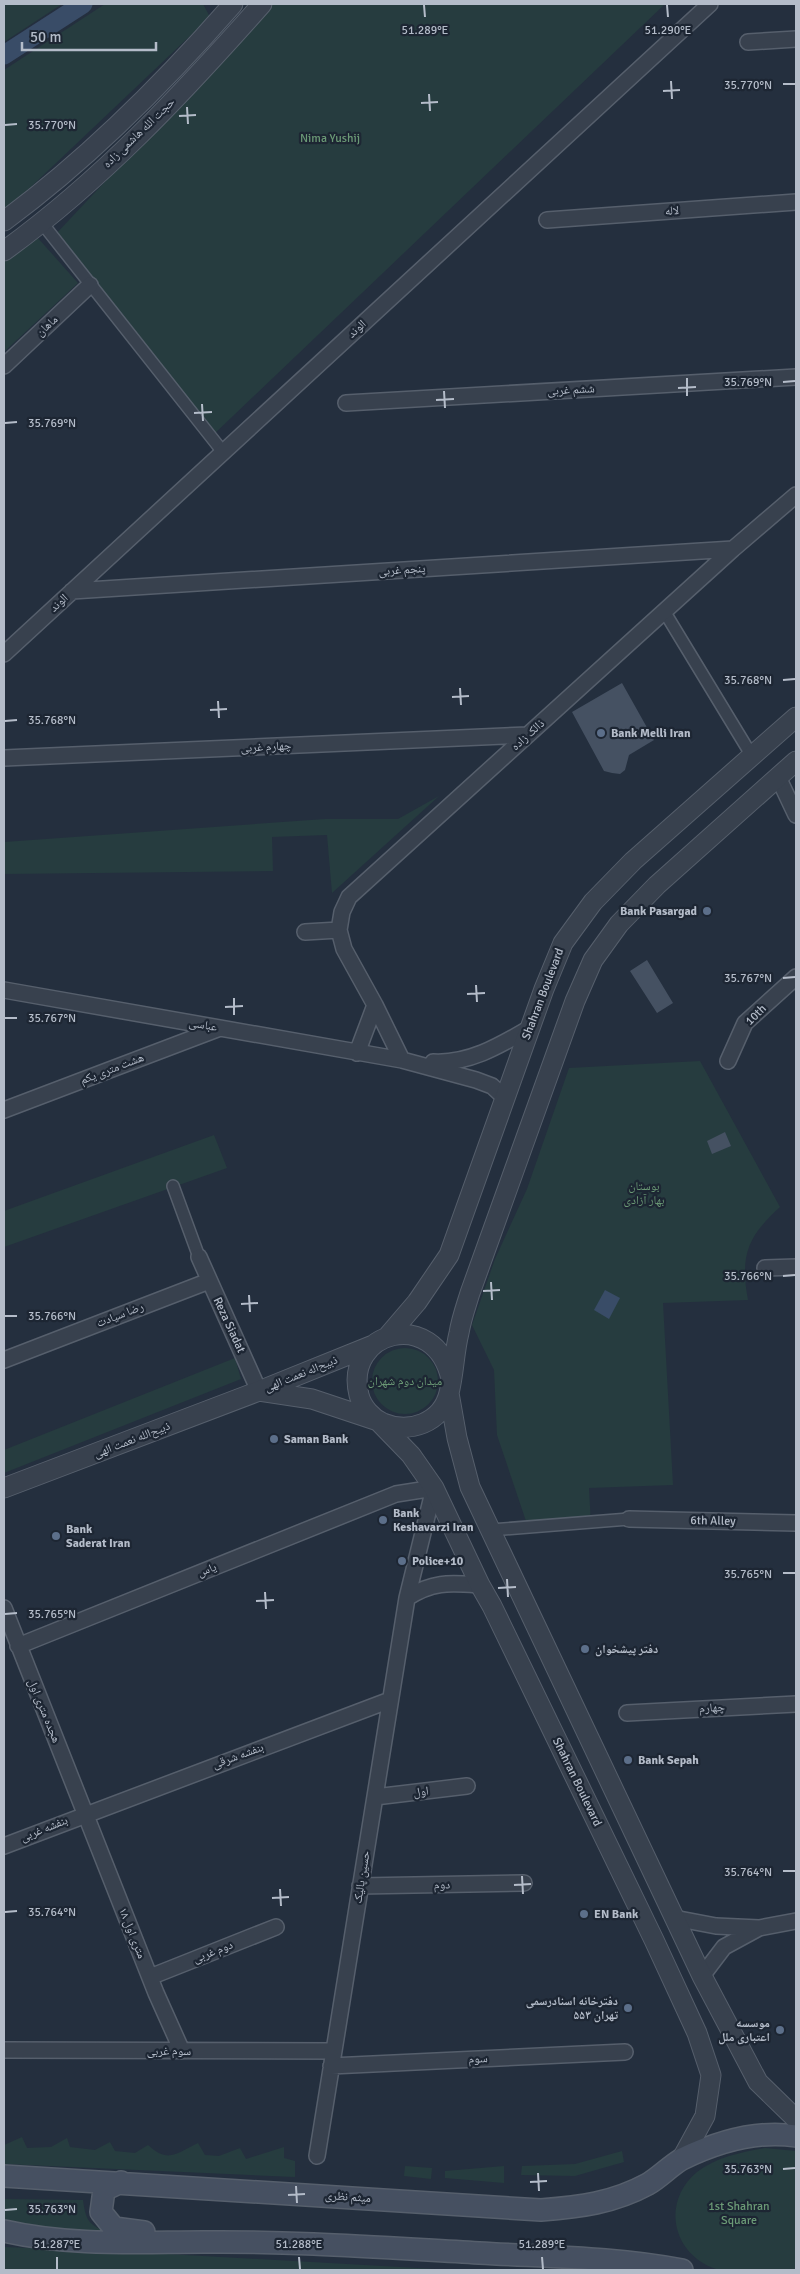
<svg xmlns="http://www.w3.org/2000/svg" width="800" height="2274" font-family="Signika,'Noto Naskh Arabic',sans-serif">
	<rect width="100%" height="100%" fill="#242f3e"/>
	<path fill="#263c3f" d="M 4,4 L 62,4 L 4,42 Z
		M 105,4 L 203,4 L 210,17 L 16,201 L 4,209 L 4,70 Z
		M 272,4 L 665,4 L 211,437 L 54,236 Z
		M 37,237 L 78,283 L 4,352 L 4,261 Z
		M 439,796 L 332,893 L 327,835 L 272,837 L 273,871 L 4,874 L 4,842 L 325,819 L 398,819 Z
		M 700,1061 L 780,1207 C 747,1237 740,1256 748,1300 L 663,1303 L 673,1485 L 589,1488 L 591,1525 L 528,1527 L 497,1435 L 494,1370 L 472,1325 L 495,1259 L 527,1189 L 569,1068 Z
		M 214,1135 L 227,1168 L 4,1247 L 4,1211 Z
		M372 1381a33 33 0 1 1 66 0a33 33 0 1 1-66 0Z
		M 235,1358 L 241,1379 L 4,1473 L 4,1450 Z
		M 22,2137 L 27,2148 L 51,2147 L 67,2138 L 70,2147 L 95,2150 L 110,2142 L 115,2151 L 135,2153 L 148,2145 C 168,2164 177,2153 198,2143 L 205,2155 L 219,2156 L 240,2148 L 246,2159 L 284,2147 L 284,2158 L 295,2161 L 295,2177 L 4,2164 L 4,2145 Z
		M 765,2148 L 796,2151 L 796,2270 C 779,2270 729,2274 716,2269 C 672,2254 661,2202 697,2172 C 716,2157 742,2152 765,2148 Z
		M 622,2151 L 624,2162 L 575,2176 L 521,2175 L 522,2166 L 575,2164 Z
		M 405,2166 L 432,2168 L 431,2179 L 404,2176 Z
		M 504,2166 L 504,2183 L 445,2178 L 445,2171 Z
		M 4,2199 L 83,2200 C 86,2223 90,2226 112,2233 L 42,2229 L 4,2221 Z
		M 4,2247 L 132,2252 L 453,2270 L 4,2270 Z"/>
	<path fill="#394c67" d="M 605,1290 L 620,1298 L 609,1319 L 594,1310 Z"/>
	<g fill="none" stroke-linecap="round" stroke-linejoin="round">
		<path stroke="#394c67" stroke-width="19" d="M 4,55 L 83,4"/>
	</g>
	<path fill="#455162" d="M 622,683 L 654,740 L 629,755 L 625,770 L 620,774 L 612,773 L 604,771 L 572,712 Z
		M 647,960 L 673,1003 L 657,1013 L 630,971 Z
		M 725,1132 L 731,1146 L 712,1154 L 707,1141 Z"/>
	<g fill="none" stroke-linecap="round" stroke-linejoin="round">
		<defs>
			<path id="pedestrian" d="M 42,223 L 223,452
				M 664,611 L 752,756
				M 173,1186 L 199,1257
				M 491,1530 L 629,1519"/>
			<path id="minor" d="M 748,42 L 796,39
				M 547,220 L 796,202
				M 4,366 L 90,285
				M 346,403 L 796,377
				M 72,591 L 733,549
				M 4,654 L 710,4
				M 4,758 L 528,735
				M 778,777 L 796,815
				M 305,932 L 339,930
				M 4,990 L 402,1060 L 476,1080 L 492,1086 L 505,1098
				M 357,1053 L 375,1005
				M 402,1060 L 375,1005 L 344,949 L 339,930 L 342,912 L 349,897 L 733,549 L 796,495
				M 728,1061 L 745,1023 L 796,977
				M 433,1062 C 469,1064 499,1046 530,1028
				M 4,1110 L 220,1028
				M 199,1257 L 259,1391
				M 765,1268 L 796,1267
				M 4,1360 L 209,1281
				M 629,1519 L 796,1523
				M 407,1598 C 433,1581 450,1583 480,1585
				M 4,1608 L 156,1993 L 182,2051
				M 18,1646 L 396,1494 L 434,1488 L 407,1598 L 317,2156
				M 627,1713 L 796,1704
				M 375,1797 L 467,1786
				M 4,1846 L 390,1700
				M 360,1886 L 524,1883
				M 674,1918 L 716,1926 L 759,1928 L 796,1921
				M 702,1976 L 724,1947 L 759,1928
				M 150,1977 L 276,1927
				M 4,2050 L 334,2051
				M 331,2066 L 625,2052"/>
			<path id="tertiary" d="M 4,221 C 88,159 164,83 233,4
				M 4,251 C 101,181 183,93 262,4
				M 387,1337 L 417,1302 L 449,1255 L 544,989 L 563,943 L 593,902 L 633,861 L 796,717
				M 451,1379 C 435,1306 343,1331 359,1395 C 362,1407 372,1418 383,1423 C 409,1434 442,1423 449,1393 C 454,1374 454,1353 459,1333 C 461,1320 466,1306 470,1293 L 575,1001 L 593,960 L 619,924 L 657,885 L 796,761
				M 259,1391 L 312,1399 L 378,1421 L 411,1455 L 434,1488 L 480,1585 L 492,1606 L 654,1940 L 697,2033 L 711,2075 L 705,2116 L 681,2160
				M 449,1393 L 457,1438 L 470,1487 L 702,1976 L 758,2082 L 796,2119
				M 4,1488 L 259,1391 L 373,1345"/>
			<path id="secondary" d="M 4,2176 L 541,2210 C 580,2207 613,2203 648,2184 C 660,2177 670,2166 682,2159 C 717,2142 757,2130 796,2136
				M 121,2182 L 104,2190 L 101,2212 L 114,2228 L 144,2232
				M 4,2231 C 70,2246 136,2242 203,2242 C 295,2241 387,2248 479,2253 C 547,2257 616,2257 682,2270"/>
		</defs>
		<use href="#pedestrian" stroke="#565f6c" stroke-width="14"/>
		<use href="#minor" stroke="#565f6c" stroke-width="18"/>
		<use href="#tertiary" stroke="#565f6c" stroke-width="21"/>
		<use href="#secondary" stroke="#565f6c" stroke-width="24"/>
		<use href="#pedestrian" stroke="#38414e" stroke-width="11"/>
		<use href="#minor" stroke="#38414e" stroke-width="15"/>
		<use href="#tertiary" stroke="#38414e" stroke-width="19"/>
		<use href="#secondary" stroke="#465061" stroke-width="21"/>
	</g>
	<path fill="none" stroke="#b4bcc9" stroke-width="2" d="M 424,5 L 425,17M 667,5 L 668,17M 671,81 L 672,99M 783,84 L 795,84M 663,91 L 680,90M 429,94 L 430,111M 421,103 L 438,102M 187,107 L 188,124M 179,116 L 196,115M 5,125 L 17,124M 687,378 L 687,396M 783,382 L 795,381M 678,388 L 696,387M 444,391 L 445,408M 436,400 L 454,399M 202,404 L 203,421M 194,413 L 212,412M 5,423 L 17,422M 783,680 L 795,679M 460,688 L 461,705M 452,697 L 469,696M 218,701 L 219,718M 210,710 L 227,709M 5,721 L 17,720M 783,978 L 795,977M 476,985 L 477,1002M 467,994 L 485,993M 234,998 L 234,1015M 225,1007 L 243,1006M 5,1018 L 17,1018M 783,1276 L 795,1275M 491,1282 L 492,1300M 483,1291 L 500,1290M 249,1295 L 250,1312M 241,1304 L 258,1303M 5,1316 L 17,1316M 783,1573 L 795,1573M 507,1579 L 508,1597M 498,1588 L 516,1587M 265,1592 L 266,1609M 256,1601 L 274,1600M 5,1614 L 17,1613M 783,1871 L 795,1871M 522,1876 L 523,1894M 514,1885 L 531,1884M 280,1889 L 281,1906M 272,1898 L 289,1897M 5,1912 L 17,1911M 783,2169 L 795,2168M 538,2173 L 539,2191M 530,2182 L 547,2181M 296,2186 L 297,2203M 288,2195 L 305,2194M 5,2210 L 17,2209M 57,2257 L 57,2269M 299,2257 L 300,2269M 542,2257 L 543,2269"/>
	<g fill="#5c6f8a" stroke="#1d2633" stroke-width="2">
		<circle cx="601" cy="733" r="5"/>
		<circle cx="707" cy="911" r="5"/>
		<circle cx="274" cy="1439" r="5"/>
		<circle cx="383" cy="1520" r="5"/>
		<circle cx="56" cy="1536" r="5"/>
		<circle cx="402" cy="1561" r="5"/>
		<circle cx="585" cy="1649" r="5"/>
		<circle cx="628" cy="1760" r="5"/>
		<circle cx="584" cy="1914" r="5"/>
		<circle cx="628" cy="2008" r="5"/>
		<circle cx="780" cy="2030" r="5"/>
	</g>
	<g text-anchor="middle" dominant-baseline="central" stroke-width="4.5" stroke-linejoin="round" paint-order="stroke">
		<g font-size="12" fill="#b4bcc9" stroke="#1d2633">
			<text transform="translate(139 133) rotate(-44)">حجت الله هاشمی زاده</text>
			<text transform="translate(672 211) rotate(-4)">لاله</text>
			<text transform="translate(47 326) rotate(-43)">ماهان</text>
			<text transform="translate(357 329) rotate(-43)">الوند</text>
			<text transform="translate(571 390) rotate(-3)">ششم غربی</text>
			<text transform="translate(402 570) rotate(-4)">پنجم غربی</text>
			<text transform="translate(59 603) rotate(-43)">الوند</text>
			<text transform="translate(528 735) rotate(-42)">ذالک زاده</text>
			<text transform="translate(266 747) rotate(-3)">چهارم غربی</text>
			<text transform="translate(543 994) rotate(-69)">Shahran Boulevard</text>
			<text transform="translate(756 1015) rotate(-45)">10th</text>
			<text transform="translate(203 1025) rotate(10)">عباسی</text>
			<text transform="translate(112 1069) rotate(-21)">هشت متری یکم</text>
			<text transform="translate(120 1315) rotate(-21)">رضا سیادت</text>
			<text transform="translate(229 1325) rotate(65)">Reza Siadat</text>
			<text transform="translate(301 1374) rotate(-22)">ذبیح‌اله نعمت الهی</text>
			<text transform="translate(132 1440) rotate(-21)">ذبیح‌الله نعمت الهی</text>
			<text transform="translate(713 1521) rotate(1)">6th Alley</text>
			<text transform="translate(207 1570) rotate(-22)">یاس</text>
			<text transform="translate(712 1708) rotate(-3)">چهارم</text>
			<text transform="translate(44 1711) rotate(68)">هجده متری اول</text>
			<text transform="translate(238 1756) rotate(-20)">بنفشه شرقی</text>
			<text transform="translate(577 1782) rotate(64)">Shahran Boulevard</text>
			<text transform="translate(421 1792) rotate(-7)">اول</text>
			<text transform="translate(44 1829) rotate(-22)">بنفشه غربی</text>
			<text transform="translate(362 1877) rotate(-81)">حسین پالیک</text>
			<text transform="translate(442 1885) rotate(-1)">دوم</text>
			<text transform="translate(132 1933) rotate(68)">۱۸ متری اول</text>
			<text transform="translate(213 1952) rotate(-21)">دوم غربی</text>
			<text x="169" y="2051">سوم غربی</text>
			<text transform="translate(478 2059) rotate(-3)">سوم</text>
			<text transform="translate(348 2197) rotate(4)">میثم نظری</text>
		</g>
		<g font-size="12" fill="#6b9a76" stroke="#1d2633">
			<text x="330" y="138">Nima Yushij</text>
			<text x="644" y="1186">بوستان<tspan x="644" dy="14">بهار آزادی</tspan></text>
			<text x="405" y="1381">میدان دوم شهران</text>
			<text x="739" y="2206">1st Shahran<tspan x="739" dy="14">Square</tspan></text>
		</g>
		<g font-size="12" font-weight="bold" fill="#b4bcc9" stroke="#1d2633" text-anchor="start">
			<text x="611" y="733">Bank Melli Iran</text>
			<text x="697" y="911" text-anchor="end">Bank Pasargad</text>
			<text x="284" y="1439">Saman Bank</text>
			<text x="393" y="1513">Bank<tspan x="393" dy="14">Keshavarzi Iran</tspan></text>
			<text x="66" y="1529">Bank<tspan x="66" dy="14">Saderat Iran</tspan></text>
			<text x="412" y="1561">Police+10</text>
			<text x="595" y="1649">دفتر پیشخوان</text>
			<text x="638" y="1760">Bank Sepah</text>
			<text x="594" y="1914">EN Bank</text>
			<text x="618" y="2001" text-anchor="end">دفترخانه اسنادرسمی<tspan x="618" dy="14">۵۵۳ تهران</tspan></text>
			<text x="770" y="2023" text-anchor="end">موسسه<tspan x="770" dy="14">اعتباری ملل</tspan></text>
		</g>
	</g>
	<g font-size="12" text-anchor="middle" fill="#b4bcc9" stroke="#1d2633" stroke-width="4.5" stroke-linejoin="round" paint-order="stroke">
		<text x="425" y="34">51.289°E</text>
		<text x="668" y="34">51.290°E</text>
		<text x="748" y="89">35.770°N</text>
		<text x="52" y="129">35.770°N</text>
		<text x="748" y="386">35.769°N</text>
		<text x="52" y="427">35.769°N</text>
		<text x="748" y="684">35.768°N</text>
		<text x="52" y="724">35.768°N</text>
		<text x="748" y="982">35.767°N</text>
		<text x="52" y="1022">35.767°N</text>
		<text x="748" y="1280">35.766°N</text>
		<text x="52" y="1320">35.766°N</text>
		<text x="748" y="1578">35.765°N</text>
		<text x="52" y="1618">35.765°N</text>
		<text x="748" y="1876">35.764°N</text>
		<text x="52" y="1916">35.764°N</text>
		<text x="748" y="2173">35.763°N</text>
		<text x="52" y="2213">35.763°N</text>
		<text x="57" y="2248">51.287°E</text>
		<text x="299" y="2248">51.288°E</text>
		<text x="542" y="2248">51.289°E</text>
	</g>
	<rect width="800" height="2274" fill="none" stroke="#b4bcc9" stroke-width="10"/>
	<path d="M22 42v8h134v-8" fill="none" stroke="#b4bcc9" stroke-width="2.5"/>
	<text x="30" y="42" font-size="15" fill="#b4bcc9" stroke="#1d2633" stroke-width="4" paint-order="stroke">50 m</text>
</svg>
